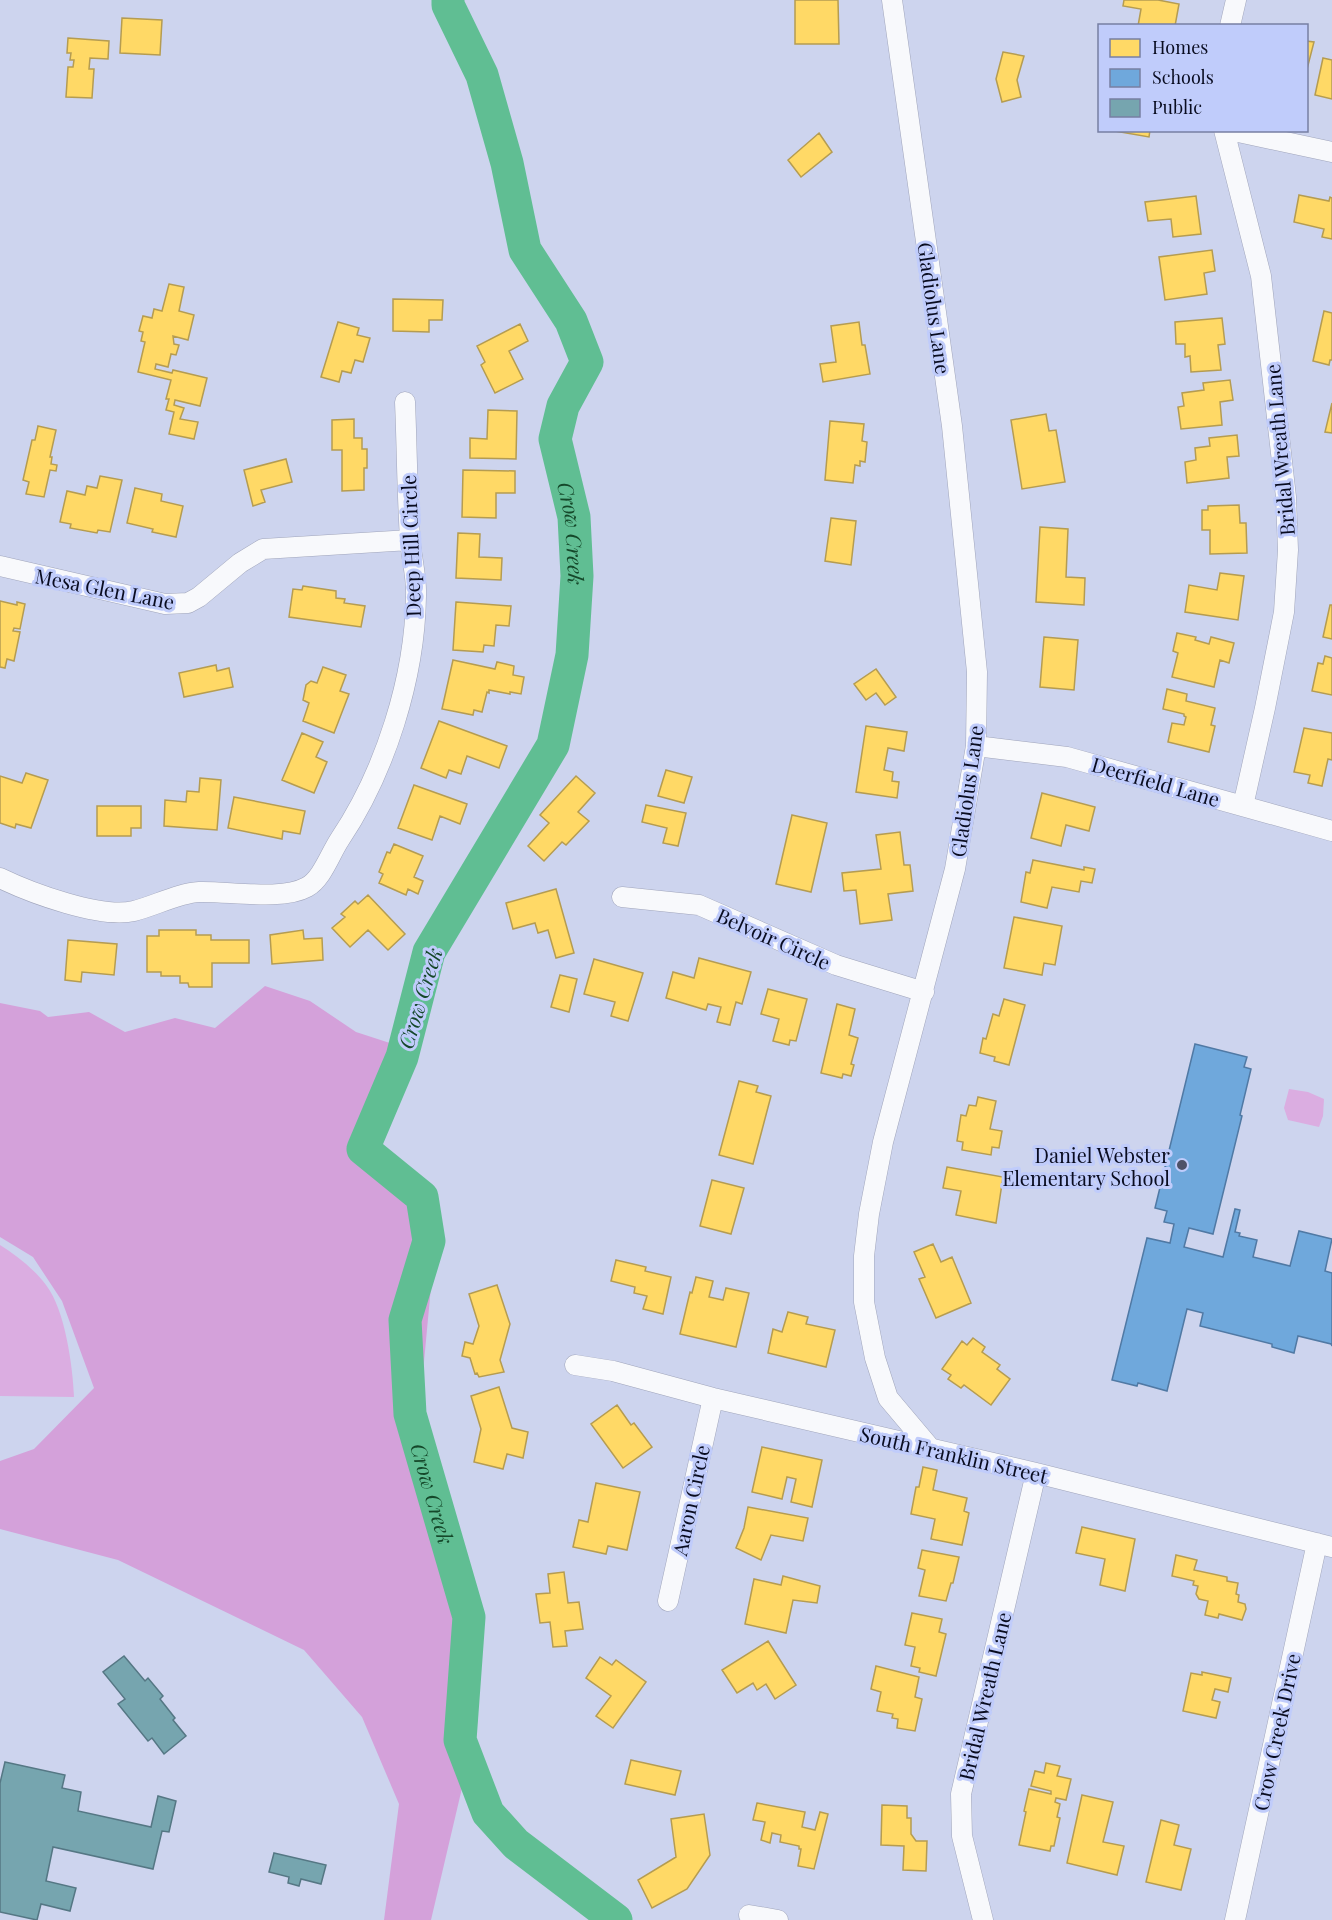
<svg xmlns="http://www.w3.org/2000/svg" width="1332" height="1920" font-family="'Playfair Display',serif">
	<rect width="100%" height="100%" fill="#cdd4ee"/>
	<path fill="#dbade1" d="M 1289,1089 L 1308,1092 L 1324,1099 L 1323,1116 L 1319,1127 L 1288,1120 L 1284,1108 Z
		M 0,1245 C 16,1255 34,1269 46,1285 C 65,1309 73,1367 74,1397 L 0,1396 Z"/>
	<path fill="#d4a1da" d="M 265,986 L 310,1001 L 356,1032 L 396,1045 L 369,1150 L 439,1201 L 418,1426 L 467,1587 L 458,1715 L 478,1720 L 431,1920 L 384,1920 L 399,1804 L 362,1717 L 304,1650 L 118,1560 L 0,1529 L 0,1461 L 34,1449 L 94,1388 L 62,1301 L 33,1257 L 0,1237 L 0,1003 L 40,1011 L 48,1017 L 89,1012 L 125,1032 L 175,1018 L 215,1028 Z"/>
	<path fill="#ffd966" stroke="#b59c51" stroke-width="1.5" d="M 795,0 L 838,0 L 839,44 L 795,44 Z
		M 1124,0 L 1158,0 L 1179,4 L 1175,26 L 1138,26 L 1141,9 L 1123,6 Z
		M 122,18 L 162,20 L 160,55 L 120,53 Z
		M 68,38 L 109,41 L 108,59 L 90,58 L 89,69 L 94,69 L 92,98 L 66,97 L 68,67 L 73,67 L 74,60 L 70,60 L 71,53 L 67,53 Z
		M 1306,41 L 1314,42 L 1306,73 Z
		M 1003,52 L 1024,56 L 1017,80 L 1021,97 L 1002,102 L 996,79 Z
		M 1323,58 L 1332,60 L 1332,99 L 1315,95 Z
		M 1109,130 L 1150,130 L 1149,137 Z
		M 819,133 L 832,152 L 801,177 L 788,160 Z
		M 1299,195 L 1329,201 L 1330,197 L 1332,198 L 1332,239 L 1322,237 L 1324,229 L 1294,222 Z
		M 1196,196 L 1201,234 L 1173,237 L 1171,219 L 1148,221 L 1145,202 Z
		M 1212,250 L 1215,271 L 1204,273 L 1207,294 L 1165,300 L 1159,257 Z
		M 169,284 L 184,287 L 179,311 L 194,315 L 188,340 L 173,336 L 174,344 L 179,345 L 176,355 L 171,354 L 168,367 L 156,364 L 155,369 L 172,373 L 173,370 L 207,378 L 200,406 L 175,400 L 174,405 L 184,408 L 180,419 L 198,422 L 194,439 L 169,434 L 174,412 L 166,410 L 169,399 L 166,399 L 171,380 L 138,372 L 145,342 L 141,341 L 143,332 L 139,331 L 143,316 L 152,318 L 154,309 L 162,311 Z
		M 393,299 L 443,300 L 442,320 L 429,320 L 429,332 L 393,331 Z
		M 1324,311 L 1332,313 L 1332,360 L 1330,360 L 1329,365 L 1313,361 Z
		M 1222,318 L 1225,344 L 1218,345 L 1221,370 L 1191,372 L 1190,356 L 1185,357 L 1185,344 L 1176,344 L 1175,322 Z
		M 338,322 L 359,328 L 357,335 L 370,338 L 363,362 L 355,360 L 351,373 L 342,371 L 339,382 L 321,377 Z
		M 859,322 L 862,345 L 865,345 L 870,374 L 823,382 L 820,364 L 836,362 L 831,326 Z
		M 520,324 L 528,341 L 509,351 L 523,379 L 495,393 L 481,365 L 485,362 L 477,346 Z
		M 1230,380 L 1233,400 L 1220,402 L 1222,425 L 1181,429 L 1178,407 L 1184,406 L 1182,393 L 1204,390 L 1203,383 Z
		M 1332,403 L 1332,433 L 1325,432 Z
		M 488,410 L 517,411 L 516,459 L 470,458 L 470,438 L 487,439 Z
		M 1046,414 L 1049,431 L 1056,430 L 1065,482 L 1022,489 L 1011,420 Z
		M 354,419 L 354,438 L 362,438 L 362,449 L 367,449 L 367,468 L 364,468 L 364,490 L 342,491 L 342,450 L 332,450 L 332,420 Z
		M 830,421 L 864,424 L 862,441 L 867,442 L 865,462 L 860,461 L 860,466 L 855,465 L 853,483 L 825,480 Z
		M 38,426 L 56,430 L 50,457 L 52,457 L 51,464 L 57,465 L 56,471 L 50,470 L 44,497 L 26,494 L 29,482 L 23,480 L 32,440 L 35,440 Z
		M 1237,435 L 1239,456 L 1227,457 L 1229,478 L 1187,483 L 1185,462 L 1196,460 L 1195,448 L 1210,446 L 1209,438 Z
		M 286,459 L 292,482 L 261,490 L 265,502 L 253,506 L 244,470 Z
		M 463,470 L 515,471 L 515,493 L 496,493 L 496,518 L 462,517 Z
		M 100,476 L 122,480 L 110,532 L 98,530 L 97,533 L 70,528 L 71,524 L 60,522 L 67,491 L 85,495 L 87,486 L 97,488 Z
		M 135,488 L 162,494 L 161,501 L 183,506 L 176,537 L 152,532 L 153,529 L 127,523 Z
		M 1239,505 L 1240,523 L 1246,523 L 1247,553 L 1210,554 L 1210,530 L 1202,530 L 1202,510 L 1208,510 L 1208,506 Z
		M 831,518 L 856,521 L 851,565 L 825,561 Z
		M 1040,527 L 1068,529 L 1066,577 L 1085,578 L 1084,605 L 1036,602 Z
		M 458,533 L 480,534 L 479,557 L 502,558 L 501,580 L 456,578 Z
		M 1220,573 L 1244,576 L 1238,620 L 1185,612 L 1189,585 L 1217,590 Z
		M 303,586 L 336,591 L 336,598 L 345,599 L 344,603 L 365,606 L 361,627 L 289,617 L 293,589 L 302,590 Z
		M 0,601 L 17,605 L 17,602 L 25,604 L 20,629 L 14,628 L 13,631 L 20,632 L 14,661 L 7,659 L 5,668 L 0,667 Z
		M 456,602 L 511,606 L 509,626 L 496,625 L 494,646 L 484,645 L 483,652 L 453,650 Z
		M 1330,605 L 1332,605 L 1332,639 L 1323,637 Z
		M 1177,633 L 1196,637 L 1195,640 L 1209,644 L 1211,637 L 1234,643 L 1229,663 L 1220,660 L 1214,687 L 1172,677 L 1178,653 L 1173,651 Z
		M 1044,637 L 1078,640 L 1074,690 L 1040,687 Z
		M 1325,656 L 1332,658 L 1332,695 L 1312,691 L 1318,663 L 1323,664 Z
		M 453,660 L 495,669 L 497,662 L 514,666 L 513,675 L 524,677 L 521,694 L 510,692 L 510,694 L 489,690 L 489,693 L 487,692 L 482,712 L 474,710 L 473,715 L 442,709 Z
		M 216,665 L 217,671 L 229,668 L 233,687 L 184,697 L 179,673 Z
		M 323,667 L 346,675 L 340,691 L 349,694 L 334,733 L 303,721 L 309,703 L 303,700 L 306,685 L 311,681 L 317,683 Z
		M 876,669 L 896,697 L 885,705 L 876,693 L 866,700 L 854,684 Z
		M 1167,689 L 1187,694 L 1186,701 L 1215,708 L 1211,725 L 1215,726 L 1209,752 L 1168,742 L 1172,723 L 1184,725 L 1186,717 L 1184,716 L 1184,714 L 1163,709 Z
		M 439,721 L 507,746 L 499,768 L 467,756 L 461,774 L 449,770 L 446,778 L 421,768 Z
		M 866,726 L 907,732 L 904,751 L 888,748 L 884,770 L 893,772 L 892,781 L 899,782 L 897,798 L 856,792 Z
		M 1304,728 L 1332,733 L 1332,760 L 1328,759 L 1322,786 L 1308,783 L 1310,775 L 1294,772 Z
		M 302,733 L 323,742 L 316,757 L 327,762 L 314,793 L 282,780 Z
		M 666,770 L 692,777 L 684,803 L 658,796 Z
		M 26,773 L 48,780 L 31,828 L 16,824 L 15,828 L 0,823 L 0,776 L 22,783 Z
		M 576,776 L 595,793 L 578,812 L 589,821 L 566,845 L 562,842 L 544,861 L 528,846 L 549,823 L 540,815 Z
		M 200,778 L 221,780 L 217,830 L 164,826 L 165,800 L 186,802 L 187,791 L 199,792 Z
		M 414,785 L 467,804 L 460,824 L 440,816 L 432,840 L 398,828 Z
		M 1042,793 L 1095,807 L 1089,831 L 1066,825 L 1061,846 L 1031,838 Z
		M 234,797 L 305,811 L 300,834 L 283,831 L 282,839 L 228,828 Z
		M 646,805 L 686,813 L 678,846 L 663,843 L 667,828 L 642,822 Z
		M 97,806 L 141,806 L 141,828 L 131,828 L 131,836 L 97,836 Z
		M 792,815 L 827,823 L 811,892 L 776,884 Z
		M 900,832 L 904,865 L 910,865 L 913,891 L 888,894 L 892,920 L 860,924 L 856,890 L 844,891 L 842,873 L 881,869 L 876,835 Z
		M 394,844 L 423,856 L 414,877 L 423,881 L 418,894 L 408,889 L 406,895 L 379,883 L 383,874 L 379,872 L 387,852 L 390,853 Z
		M 1033,860 L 1084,870 L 1084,867 L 1095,869 L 1092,883 L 1081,881 L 1079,892 L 1052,887 L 1047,908 L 1021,902 L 1026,872 L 1030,873 Z
		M 556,889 L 574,953 L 556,958 L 548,930 L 538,933 L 535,923 L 513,929 L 506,903 Z
		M 368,895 L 405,934 L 388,950 L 368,930 L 350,947 L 332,928 L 345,917 L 341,914 L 355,901 L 358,904 Z
		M 1014,917 L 1062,926 L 1055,965 L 1044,963 L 1042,975 L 1004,968 Z
		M 159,930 L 196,930 L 196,935 L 211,935 L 211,940 L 249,940 L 249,963 L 212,963 L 212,987 L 189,987 L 188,983 L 180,983 L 180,976 L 161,976 L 161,972 L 147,972 L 147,936 L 159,936 Z
		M 303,930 L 304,939 L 322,938 L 323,960 L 272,964 L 270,935 Z
		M 68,940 L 117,944 L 114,975 L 82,972 L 81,982 L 65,980 Z
		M 699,958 L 751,972 L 742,1004 L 736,1002 L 730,1025 L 717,1022 L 721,1007 L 708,1004 L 706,1010 L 666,998 L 673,972 L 694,978 Z
		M 594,959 L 643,973 L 628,1021 L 611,1016 L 615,1002 L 584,994 Z
		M 560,975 L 577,979 L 569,1012 L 551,1007 Z
		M 768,989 L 807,999 L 796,1041 L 790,1040 L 789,1045 L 773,1041 L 779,1019 L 761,1014 Z
		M 1004,999 L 1025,1005 L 1009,1065 L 994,1061 L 995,1057 L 980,1053 L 983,1038 L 986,1039 L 993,1014 L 999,1016 Z
		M 837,1004 L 855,1009 L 849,1035 L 858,1038 L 851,1064 L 854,1065 L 851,1076 L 843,1074 L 842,1078 L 821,1073 Z
		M 739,1081 L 758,1086 L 756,1092 L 771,1096 L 753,1164 L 719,1155 Z
		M 978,1097 L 996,1101 L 990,1129 L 1002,1131 L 999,1148 L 992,1147 L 991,1155 L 962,1150 L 963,1142 L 957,1141 L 961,1115 L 966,1116 L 969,1105 L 976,1106 Z
		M 947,1167 L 1003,1177 L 996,1223 L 956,1215 L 961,1191 L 943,1188 Z
		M 712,1180 L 744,1188 L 731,1234 L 700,1226 Z
		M 933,1244 L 941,1262 L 952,1257 L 971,1303 L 936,1318 L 919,1279 L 925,1277 L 914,1252 Z
		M 616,1260 L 646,1267 L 645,1271 L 671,1277 L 663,1314 L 643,1309 L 647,1296 L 634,1293 L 635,1287 L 611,1281 Z
		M 696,1277 L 713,1281 L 709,1297 L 723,1300 L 726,1288 L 749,1293 L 736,1347 L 680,1334 L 690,1292 L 692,1293 Z
		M 497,1285 L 510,1324 L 500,1360 L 504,1372 L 479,1377 L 477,1373 L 475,1374 L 470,1358 L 462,1356 L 465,1342 L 473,1344 L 479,1326 L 469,1294 Z
		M 788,1312 L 808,1317 L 806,1324 L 835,1330 L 826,1367 L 768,1353 L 773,1329 L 782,1332 Z
		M 973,1338 L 985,1347 L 982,1352 L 1000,1365 L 997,1369 L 1010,1379 L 991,1405 L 964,1385 L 961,1388 L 948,1379 L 951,1375 L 942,1369 L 962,1341 L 967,1345 Z
		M 499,1387 L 512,1428 L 528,1432 L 523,1458 L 507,1454 L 503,1469 L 474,1462 L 481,1429 L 471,1396 Z
		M 617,1405 L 631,1425 L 634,1423 L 652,1447 L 623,1468 L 591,1424 Z
		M 762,1447 L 822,1460 L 812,1507 L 791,1502 L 796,1479 L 787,1477 L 782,1499 L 752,1492 Z
		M 923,1467 L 937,1470 L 933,1490 L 967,1498 L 964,1511 L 969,1513 L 962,1545 L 931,1539 L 935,1519 L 911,1514 L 916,1487 L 919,1487 Z
		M 596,1483 L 640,1492 L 627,1550 L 608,1546 L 606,1554 L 573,1547 L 579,1520 L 588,1522 Z
		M 748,1507 L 808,1518 L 803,1541 L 771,1535 L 761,1560 L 736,1548 L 744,1528 Z
		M 1082,1527 L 1135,1539 L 1125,1591 L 1100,1585 L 1105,1559 L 1076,1553 Z
		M 922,1550 L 959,1557 L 953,1583 L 951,1583 L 946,1601 L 919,1596 L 925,1570 L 918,1568 Z
		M 1176,1555 L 1197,1560 L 1194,1570 L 1227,1577 L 1227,1581 L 1238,1583 L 1236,1594 L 1239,1595 L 1238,1602 L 1245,1604 L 1246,1609 L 1242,1620 L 1219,1614 L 1218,1618 L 1205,1615 L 1208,1601 L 1199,1599 L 1196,1594 L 1198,1586 L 1193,1585 L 1194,1581 L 1172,1576 Z
		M 564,1572 L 568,1603 L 579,1602 L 583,1629 L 565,1631 L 567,1646 L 553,1647 L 550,1622 L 540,1623 L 536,1594 L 550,1593 L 548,1574 Z
		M 783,1576 L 820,1586 L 817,1603 L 793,1600 L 786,1633 L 745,1624 L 754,1579 L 781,1585 Z
		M 912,1613 L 942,1619 L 939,1632 L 946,1634 L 936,1676 L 919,1672 L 920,1668 L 911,1666 L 915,1647 L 905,1645 Z
		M 768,1641 L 796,1685 L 775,1699 L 766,1684 L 757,1690 L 753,1683 L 737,1693 L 722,1670 Z
		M 600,1657 L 612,1665 L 616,1660 L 646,1682 L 613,1728 L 596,1716 L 611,1696 L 586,1678 Z
		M 876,1666 L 919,1677 L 915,1697 L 922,1699 L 915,1731 L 897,1728 L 898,1719 L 892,1718 L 893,1714 L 877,1711 L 881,1692 L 871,1689 Z
		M 1202,1672 L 1231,1678 L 1228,1692 L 1215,1689 L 1212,1700 L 1220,1702 L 1216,1718 L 1183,1711 L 1191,1673 L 1202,1675 Z
		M 631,1760 L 681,1771 L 675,1795 L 625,1784 Z
		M 1046,1763 L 1060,1766 L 1057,1776 L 1071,1779 L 1066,1800 L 1056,1798 L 1055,1802 L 1060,1804 L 1057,1817 L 1060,1818 L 1054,1846 L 1051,1846 L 1050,1851 L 1019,1845 L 1026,1812 L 1024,1811 L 1029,1789 L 1051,1794 L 1051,1791 L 1031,1786 L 1035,1771 L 1044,1773 Z
		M 1082,1795 L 1113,1802 L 1103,1842 L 1124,1846 L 1117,1875 L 1067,1863 Z
		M 757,1803 L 805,1812 L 802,1827 L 815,1830 L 820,1812 L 828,1814 L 814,1869 L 798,1866 L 801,1849 L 799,1849 L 799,1846 L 780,1842 L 781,1835 L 772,1833 L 770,1843 L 761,1840 L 765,1822 L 753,1820 Z
		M 882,1805 L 907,1806 L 907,1818 L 911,1818 L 911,1834 L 916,1841 L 927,1841 L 926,1871 L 903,1870 L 904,1846 L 881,1845 Z
		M 704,1814 L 710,1855 L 687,1889 L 652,1908 L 638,1880 L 676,1857 L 671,1819 Z
		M 1161,1820 L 1179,1825 L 1174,1845 L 1191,1849 L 1181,1890 L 1146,1882 Z"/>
	<path fill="#6fa8dc" stroke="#5079a4" stroke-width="1.5" d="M 1195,1044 L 1247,1057 L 1244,1067 L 1251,1069 L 1240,1115 L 1242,1116 L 1213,1234 L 1189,1228 L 1184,1247 L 1223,1257 L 1235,1209 L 1240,1210 L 1235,1232 L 1240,1233 L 1239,1236 L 1257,1240 L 1253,1257 L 1290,1266 L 1299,1231 L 1332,1239 L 1325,1271 L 1332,1273 L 1332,1346 L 1331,1344 L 1298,1336 L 1294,1353 L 1272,1347 L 1272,1344 L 1200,1326 L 1203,1313 L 1187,1309 L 1167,1391 L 1138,1383 L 1137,1386 L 1112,1380 L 1147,1238 L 1170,1243 L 1174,1224 L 1164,1222 L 1167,1211 L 1155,1208 Z"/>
	<path fill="#76a5af" stroke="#557784" stroke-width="1.5" d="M 124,1656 L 145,1681 L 148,1678 L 163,1696 L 160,1699 L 175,1718 L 173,1720 L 186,1736 L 164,1754 L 152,1738 L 148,1741 L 118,1704 L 125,1699 L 103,1672 Z
		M 5,1762 L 65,1775 L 62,1788 L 81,1792 L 78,1811 L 151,1827 L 158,1796 L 176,1801 L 169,1832 L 162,1831 L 153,1869 L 53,1847 L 46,1881 L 76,1888 L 70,1911 L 41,1904 L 37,1920 L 0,1912 L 0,1783 Z
		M 274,1853 L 326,1865 L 321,1884 L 301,1879 L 299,1886 L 288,1883 L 289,1877 L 269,1872 Z"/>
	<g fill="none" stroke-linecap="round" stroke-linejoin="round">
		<path stroke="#60be93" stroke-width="33" id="s1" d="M 448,0 L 448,5 L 482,75 L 507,163 L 525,250 L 571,321 L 587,362 L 563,406 L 555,439 L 574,517 L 577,576 L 572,655 L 553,745 L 429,952 L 402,1057 L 363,1149 L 422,1197 L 429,1241 L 405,1320 L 410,1414 L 469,1617 L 460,1740 L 488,1813 L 516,1844 L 616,1920"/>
		<defs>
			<path id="minor" d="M 892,0 L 952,426 L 977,672 L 976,746 L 955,869 L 883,1142 L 869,1214 L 864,1256 L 864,1302 L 875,1358 L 888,1398 L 931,1449
				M 1230,26 L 1236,0
				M 1224,130 L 1261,276 L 1286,497 L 1288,550 L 1284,612 L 1265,708 L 1243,806
				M 1229,130 L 1332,152
				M 0,566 L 165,604 L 188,603 L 199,597 L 240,563 L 263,549 L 410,540
				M 976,746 L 1067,757 L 1332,831
				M 0,878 C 31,893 101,919 134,911 C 154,906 179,893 199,892 C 229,891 282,901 307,887 C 322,879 330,854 340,839 C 385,772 415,678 416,596 C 417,577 411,557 410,538 C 407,493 407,447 405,402
				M 622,897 L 699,905 L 836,965 L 924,992
				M 575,1365 L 613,1371 L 713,1398 L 1036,1473 L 1332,1547
				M 668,1601 L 713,1398
				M 749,1915 L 778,1920
				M 983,1920 L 962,1836 L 961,1794 L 1036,1473
				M 1235,1920 L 1317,1543"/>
		</defs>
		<use href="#minor" stroke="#a0a5bb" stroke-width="21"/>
		<use href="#minor" stroke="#f8f9fc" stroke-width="20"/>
	</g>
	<circle fill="#4e5268" stroke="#c0ccfb" stroke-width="2" cx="1182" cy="1165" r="6"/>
	<g text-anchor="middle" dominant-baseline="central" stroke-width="6" stroke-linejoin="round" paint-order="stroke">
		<g font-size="20" fill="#090c20" stroke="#c0ccfb">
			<text transform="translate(935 308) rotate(82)">Gladiolus Lane</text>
			<text transform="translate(1279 450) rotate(-95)">Bridal Wreath Lane</text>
			<text transform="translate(410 546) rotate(-92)">Deep Hill Circle</text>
			<text transform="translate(105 588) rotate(11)">Mesa Glen Lane</text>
			<text transform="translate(1156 781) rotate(16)">Deerfield Lane</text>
			<text transform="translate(966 791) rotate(-82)">Gladiolus Lane</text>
			<text transform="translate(774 938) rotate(24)">Belvoir Circle</text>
			<text transform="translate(954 1454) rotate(13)">South Franklin Street</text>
			<text transform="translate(690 1500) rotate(-78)">Aaron Circle</text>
			<text transform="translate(984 1696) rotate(-77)">Bridal Wreath Lane</text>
			<text transform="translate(1276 1732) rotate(-78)">Crow Creek Drive</text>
		</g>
		<g font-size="20" fill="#090c20" stroke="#c0ccfb" text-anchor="end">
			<text x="1170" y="1154">Daniel Webster<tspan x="1170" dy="23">Elementary School</tspan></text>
		</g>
		<g font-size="21" font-style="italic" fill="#15482a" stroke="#c0ccfb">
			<text stroke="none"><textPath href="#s1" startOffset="572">Crow Creek</textPath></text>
			<text transform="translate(419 998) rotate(-73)">Crow Creek</text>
			<text stroke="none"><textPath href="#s1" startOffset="1616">Crow Creek</textPath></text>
		</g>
	</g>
	<rect x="1098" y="24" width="210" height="108" fill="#c0ccfb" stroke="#777fa3" stroke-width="1.5"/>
	<rect x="1110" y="39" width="30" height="18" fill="#ffd966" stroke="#777fa3" stroke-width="1.5"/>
	<text x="1152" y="54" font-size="18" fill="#090c20">Homes</text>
	<rect x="1110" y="69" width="30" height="18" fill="#6fa8dc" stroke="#777fa3" stroke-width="1.5"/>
	<text x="1152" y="84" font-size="18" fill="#090c20">Schools</text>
	<rect x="1110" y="99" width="30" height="18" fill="#76a5af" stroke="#777fa3" stroke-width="1.5"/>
	<text x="1152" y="114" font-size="18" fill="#090c20">Public</text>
</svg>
